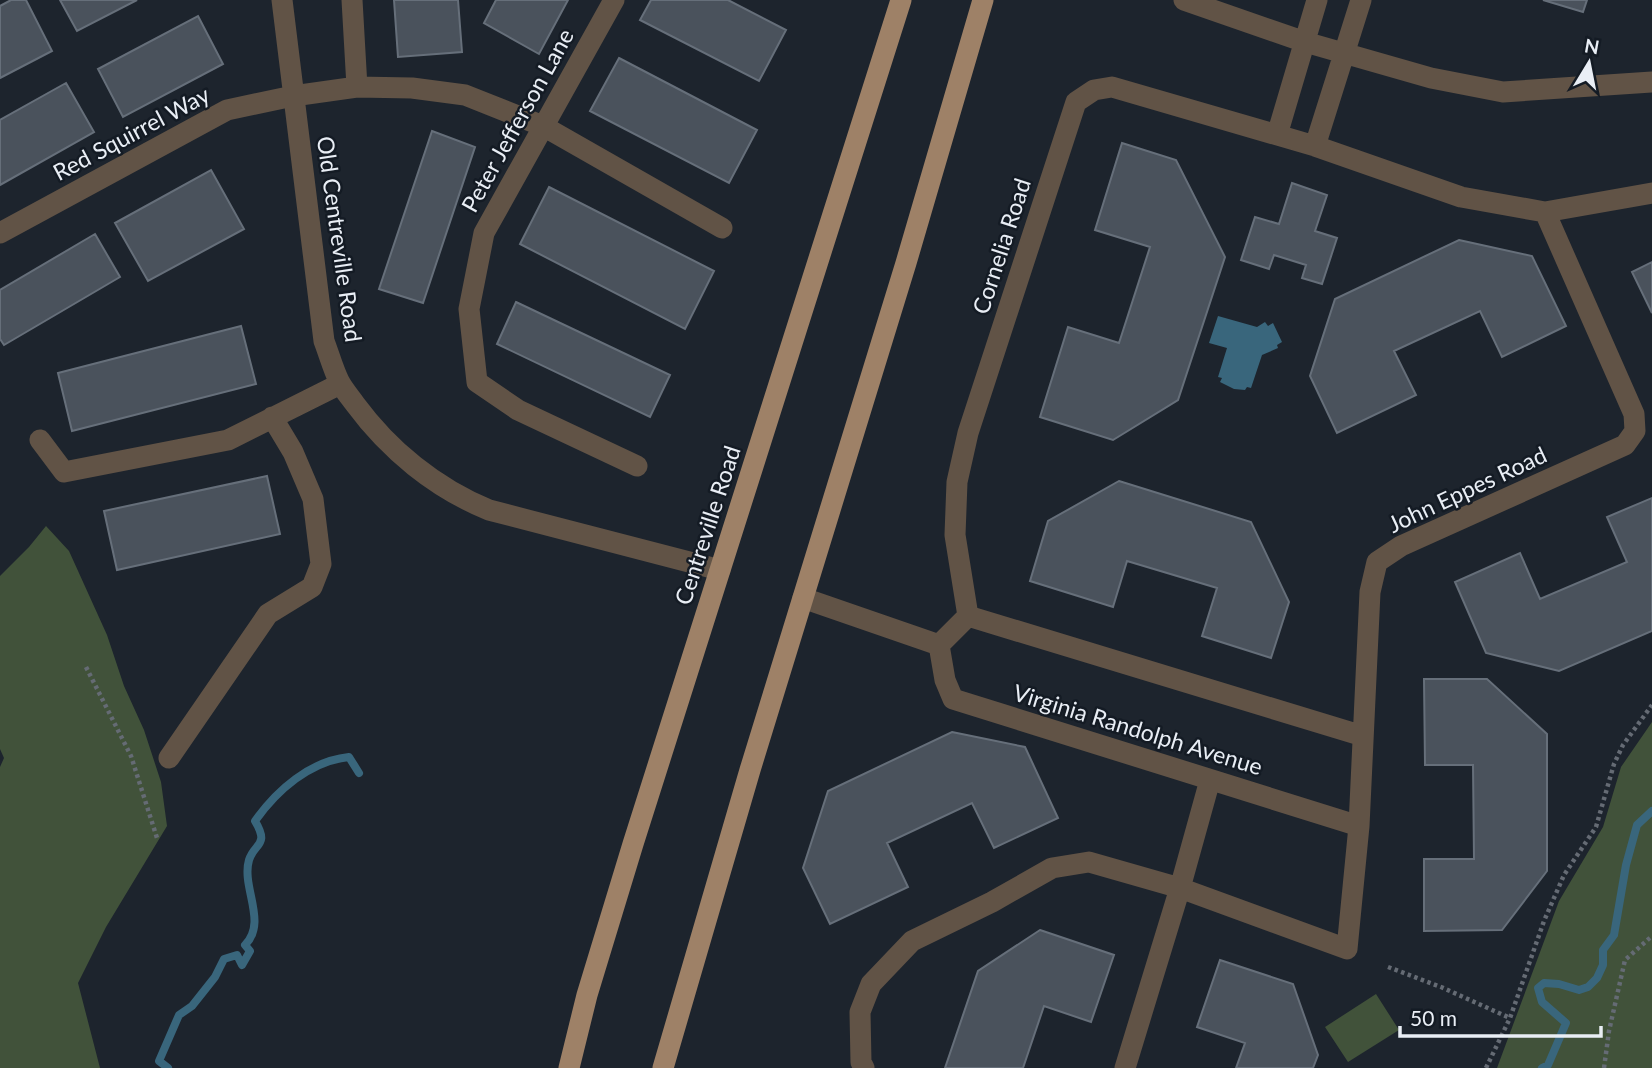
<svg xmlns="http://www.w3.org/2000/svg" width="1652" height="1068" font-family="Lato,sans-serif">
	<rect width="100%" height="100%" fill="#1d242d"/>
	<path fill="#41523a" d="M 46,526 L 69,551 L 107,635 L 124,686 L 144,730 L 161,782 L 167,826 L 106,927 L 78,983 L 100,1068 L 0,1068 L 0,767 L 4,758 L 0,749 L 0,576 L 29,547 Z
		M 1652,722 L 1652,1068 L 1497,1068 L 1559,901 L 1603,827 L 1621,767 Z
		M 1376,994 L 1399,1030 L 1348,1062 L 1325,1027 Z"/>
	<path fill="#39667c" d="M 1218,316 L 1257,327 L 1265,322 L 1268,326 L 1273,323 L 1282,342 L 1277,345 L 1278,348 L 1262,355 L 1251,388 L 1247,387 L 1245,390 L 1234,389 L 1220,382 L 1222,378 L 1218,377 L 1227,348 L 1209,343 Z"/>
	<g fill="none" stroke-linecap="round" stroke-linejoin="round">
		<path stroke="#39667c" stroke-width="8" d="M 168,1068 L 159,1061 L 179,1015 L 192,1006 L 215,977 L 224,959 L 237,955 L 242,965 L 250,951 L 245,945 C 268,922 241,887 249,860 C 254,843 270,846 255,821 C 277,790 310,761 349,757 L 359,773
			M 1542,1068 L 1548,1065 L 1566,1023 L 1542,1002 L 1538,988 L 1544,983 L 1559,984 L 1579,990 L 1588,987 L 1597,978 L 1603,965 L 1603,950 L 1614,935 L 1626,865 L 1637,825 L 1652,811"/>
	</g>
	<path fill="#4a525c" stroke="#666f7a" stroke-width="2" d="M 11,0 L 26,0 L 52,51 L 0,78 L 0,6 Z
		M 60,0 L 137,0 L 77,31 Z
		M 394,0 L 458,0 L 462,52 L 398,57 Z
		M 496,0 L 568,0 L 539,54 L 484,23 Z
		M 651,0 L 728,0 L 786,30 L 759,81 L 640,20 Z
		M 1543,0 L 1587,0 L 1583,12 Z
		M 198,16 L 223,64 L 123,117 L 98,69 Z
		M 619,58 L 757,130 L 729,183 L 590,111 Z
		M 66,83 L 94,132 L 0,185 L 0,120 Z
		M 432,131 L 475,147 L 423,303 L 379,289 Z
		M 1122,143 L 1176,160 L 1225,257 L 1178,400 L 1113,440 L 1040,417 L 1068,327 L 1119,343 L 1150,247 L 1095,230 Z
		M 211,170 L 244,229 L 148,281 L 115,223 Z
		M 1292,183 L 1327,195 L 1315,231 L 1337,238 L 1322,284 L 1302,278 L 1306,265 L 1274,255 L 1269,269 L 1241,260 L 1255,217 L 1279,224 Z
		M 549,187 L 714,271 L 685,329 L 520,244 Z
		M 95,234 L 120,277 L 4,345 L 0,339 L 0,290 Z
		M 1459,240 L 1532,256 L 1566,326 L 1502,357 L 1480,311 L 1394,351 L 1416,395 L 1337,433 L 1310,376 L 1335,299 Z
		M 1652,262 L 1652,313 L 1632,272 Z
		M 516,302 L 670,375 L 650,417 L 497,344 Z
		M 241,326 L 256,384 L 72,431 L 58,373 Z
		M 267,476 L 280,534 L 117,570 L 104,511 Z
		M 1119,481 L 1251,522 L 1289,602 L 1271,658 L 1202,636 L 1217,588 L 1127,561 L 1113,607 L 1030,581 L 1048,521 Z
		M 1652,498 L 1652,631 L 1559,671 L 1486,653 L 1455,582 L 1520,553 L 1540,599 L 1627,562 L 1607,517 Z
		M 1424,679 L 1487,679 L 1547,734 L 1547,871 L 1502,930 L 1424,931 L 1424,859 L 1474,859 L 1473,765 L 1425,765 Z
		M 952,732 L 1025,747 L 1058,818 L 994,848 L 972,803 L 887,843 L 908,887 L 830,924 L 803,868 L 828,791 Z
		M 1040,930 L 1114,955 L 1091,1022 L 1044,1006 L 1023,1068 L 945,1068 L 978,971 Z
		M 1220,960 L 1293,984 L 1318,1055 L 1313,1068 L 1236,1068 L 1245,1043 L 1197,1027 Z"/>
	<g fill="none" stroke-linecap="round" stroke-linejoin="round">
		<path stroke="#656b74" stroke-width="4.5" stroke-dasharray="3.5 3.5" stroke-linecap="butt" d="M 86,667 L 131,756 L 157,838
			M 1388,967 L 1441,987 L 1510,1018
			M 1486,1068 L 1510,1018 L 1544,921 L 1564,875 L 1596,827 L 1614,764 L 1623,745 L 1652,705
			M 1604,1068 L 1609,1031 L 1625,960 L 1652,936"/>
		<path stroke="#615346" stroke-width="21" d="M 282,0 L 324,341 C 329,354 333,369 339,381 C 343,389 350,397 355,404 C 389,450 435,488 489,510 L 720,570
			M 352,0 L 357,87
			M 614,0 L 484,233 L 469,309 L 477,382 L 518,410 L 637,466
			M 1184,0 L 1305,42 L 1431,78 L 1503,92 L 1652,82
			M 1277,135 L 1317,0
			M 1315,146 L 1361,0
			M 0,233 L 227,110 L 293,96 L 357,87 L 412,88 L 465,95 L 543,126 L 722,228
			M 40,440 L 64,472 L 228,440 L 340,384
			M 803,598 L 939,645
			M 968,616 L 955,535 L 957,482 L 968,433 L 1076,102 L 1094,90 L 1112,87 L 1315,146 L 1461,197 L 1545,212 L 1652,193
			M 939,645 L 945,680 L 953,699 L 1359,826
			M 939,645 L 968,616 L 1363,736
			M 169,758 L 268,614 L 312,587 L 321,564 L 313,499 L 293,452 L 272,417
			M 1210,780 L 1180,888 L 1347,949 L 1359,826 L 1370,592 L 1377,562 L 1401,546 L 1625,445 L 1635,431 L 1634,414 L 1545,212
			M 864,1068 L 861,1062 L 860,1012 L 871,984 L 912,941 L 992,902 L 1052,868 L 1089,862 L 1180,888 L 1125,1068"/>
		<path stroke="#9e8167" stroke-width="21" d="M 569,1068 L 587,995 L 633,844 L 901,0
			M 663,1068 L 750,770 L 906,263 L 983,0"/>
	</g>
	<g text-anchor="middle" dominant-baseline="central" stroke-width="5" stroke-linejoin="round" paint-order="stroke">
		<g font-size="23" fill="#e9eef5" stroke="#141b24">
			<text transform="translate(517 120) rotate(-61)">Peter Jefferson Lane</text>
			<text transform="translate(131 133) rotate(-28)">Red Squirrel Way</text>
			<text transform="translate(340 239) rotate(82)">Old Centreville Road</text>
			<text transform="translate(1001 246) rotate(-72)">Cornelia Road</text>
			<text transform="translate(1467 489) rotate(-25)">John Eppes Road</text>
			<text transform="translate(707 525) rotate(-72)">Centreville Road</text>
			<text transform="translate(1138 729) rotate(17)">Virginia Randolph Avenue</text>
		</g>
	</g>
	<g transform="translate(1589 63) rotate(10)" stroke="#141b24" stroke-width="5" paint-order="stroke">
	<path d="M0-5L12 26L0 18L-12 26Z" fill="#e9eef5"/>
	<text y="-10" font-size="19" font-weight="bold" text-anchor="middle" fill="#e9eef5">N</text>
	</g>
	<path d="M1400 1026v10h201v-10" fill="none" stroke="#e9eef5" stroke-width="3.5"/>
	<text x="1410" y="1026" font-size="21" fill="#e9eef5" stroke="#141b24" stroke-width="5" paint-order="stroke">50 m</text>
</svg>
